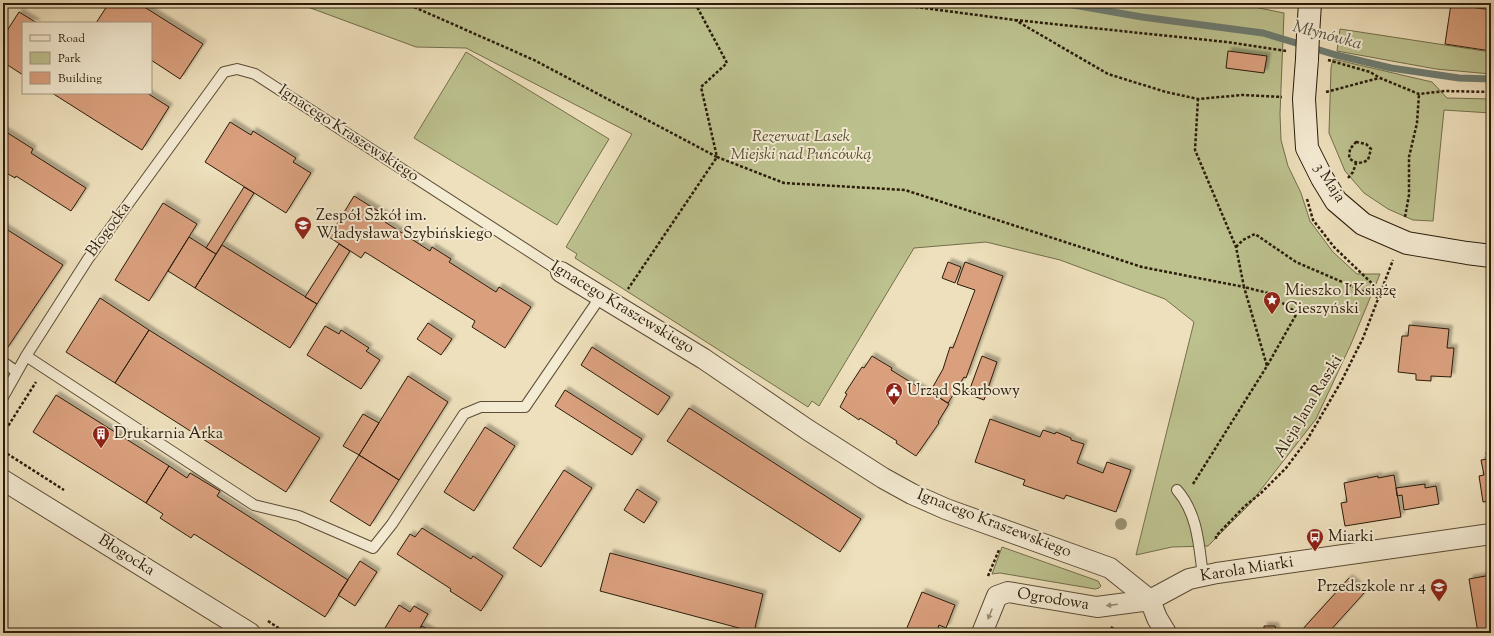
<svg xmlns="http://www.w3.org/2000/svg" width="1494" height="636" font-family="'Sorts Mill Goudy',serif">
	<defs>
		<filter id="shadow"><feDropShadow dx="3.5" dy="-3.5" stdDeviation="1" flood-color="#0004"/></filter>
	</defs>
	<rect width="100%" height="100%" fill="#eee0bc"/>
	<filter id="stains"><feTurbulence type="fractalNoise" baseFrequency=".005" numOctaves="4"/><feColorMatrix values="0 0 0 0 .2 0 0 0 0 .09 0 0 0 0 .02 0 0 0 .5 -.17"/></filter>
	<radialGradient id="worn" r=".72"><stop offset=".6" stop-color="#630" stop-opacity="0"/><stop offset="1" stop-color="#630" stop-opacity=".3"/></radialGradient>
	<path fill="#bcc18e" stroke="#746e4c" d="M 297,3 L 1234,3 L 1284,13 L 1280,114 L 1281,140 L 1288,166 L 1301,193 L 1310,221 L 1333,252 L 1357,274 L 1380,274 L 1351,344 L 1316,419 L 1249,505 L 1208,546 L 1172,547 L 1136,555 L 1194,322 L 1165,299 L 1060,260 L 986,242 L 914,248 L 819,406 L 812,401 L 808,407 L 575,258 L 577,254 L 566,247 L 632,134 L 466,48 L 416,47 Z
		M 1340,29 L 1491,52 L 1491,74 L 1436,69 L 1337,51 Z
		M 466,52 L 609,139 L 557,225 L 414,138 Z
		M 1333,59 L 1432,82 L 1447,98 L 1491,99 L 1491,113 L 1444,110 L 1433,221 L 1413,220 L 1388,209 L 1364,193 L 1345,171 L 1329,133 L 1331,68 Z
		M 1002,547 L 1098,581 L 1101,586 L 1099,588 L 1095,589 L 1000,573 L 992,574 Z"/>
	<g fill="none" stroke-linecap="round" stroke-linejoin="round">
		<path stroke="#6e7c71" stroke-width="7" d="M 1062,3 L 1142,17 L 1263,33 L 1336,55 L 1391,68 L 1459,78 L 1491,79"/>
	</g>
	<path fill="#daa07e" stroke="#2b1c0b" filter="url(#shadow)" d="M 109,3 L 138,3 L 203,44 L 180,79 L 151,60 L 151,23 L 96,23 Z
		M 1451,4 L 1491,10 L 1491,51 L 1445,44 Z
		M 19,12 L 37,23 L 23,23 L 23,75 L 3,62 L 3,37 Z
		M 1228,51 L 1267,56 L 1264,73 L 1226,68 Z
		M 52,93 L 147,93 L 169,107 L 142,150 Z
		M 230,122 L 251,135 L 253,131 L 296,158 L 293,162 L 311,173 L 286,213 L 205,162 Z
		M 3,130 L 33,149 L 31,153 L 86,188 L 71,211 L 16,176 L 15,178 L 3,171 Z
		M 244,187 L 254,193 L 216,254 L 206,248 Z
		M 354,196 L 388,217 L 385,222 L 430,251 L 432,247 L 451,259 L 449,262 L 496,292 L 499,287 L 531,307 L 505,348 L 472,327 L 475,321 L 365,252 L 361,258 L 329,237 Z
		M 163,203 L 197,224 L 149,301 L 115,280 Z
		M 3,227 L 63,265 L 6,350 L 3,348 Z
		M 189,237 L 216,254 L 195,288 L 168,271 Z
		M 339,244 L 350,251 L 317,304 L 305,297 Z
		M 222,245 L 317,304 L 290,348 L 195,288 Z
		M 948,262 L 961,267 L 955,283 L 942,278 Z
		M 965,262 L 1003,276 L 966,378 L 964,377 L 948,403 L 930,392 L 943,369 L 950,347 L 953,348 L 975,290 L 957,284 Z
		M 100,298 L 149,330 L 115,383 L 66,352 Z
		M 428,323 L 452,339 L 441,355 L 417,339 Z
		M 1409,325 L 1449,329 L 1447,348 L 1454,348 L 1451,377 L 1431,376 L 1431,381 L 1416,380 L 1416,374 L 1398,372 L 1402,336 L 1408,336 Z
		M 325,326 L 339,334 L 341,330 L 369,348 L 366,351 L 380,360 L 361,389 L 307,355 Z
		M 149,330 L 320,438 L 286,492 L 115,383 Z
		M 592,347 L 670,397 L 658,415 L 581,365 Z
		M 872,356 L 892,368 L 891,370 L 928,393 L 929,391 L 949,404 L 938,422 L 939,423 L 916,456 L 896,443 L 897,441 L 860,418 L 859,420 L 840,407 L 847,394 L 845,393 L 862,367 L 864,368 Z
		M 982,356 L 997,362 L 984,400 L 968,394 Z
		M 408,376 L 448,402 L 399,480 L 359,455 Z
		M 565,390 L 642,439 L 632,455 L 555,406 Z
		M 56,395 L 169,466 L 146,503 L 33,432 Z
		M 689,408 L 861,519 L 840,552 L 667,441 Z
		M 363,414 L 379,423 L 359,455 L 343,446 Z
		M 990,419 L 1040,437 L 1043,430 L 1055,434 L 1056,432 L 1071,438 L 1071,440 L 1084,444 L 1077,463 L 1103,473 L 1107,462 L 1131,470 L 1116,512 L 1066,495 L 1064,499 L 1023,485 L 1025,480 L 975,462 Z
		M 485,427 L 515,446 L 474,511 L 444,492 Z
		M 1491,451 L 1491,501 L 1483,502 L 1479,476 L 1484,475 L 1481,460 L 1487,459 L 1486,452 Z
		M 359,455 L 399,480 L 370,526 L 330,501 Z
		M 169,466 L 187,478 L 190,473 L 220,491 L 217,496 L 348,580 L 325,617 L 194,534 L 191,538 L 160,518 L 163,514 L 146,503 Z
		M 564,470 L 592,488 L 541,567 L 513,548 Z
		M 1394,475 L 1401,517 L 1345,526 L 1341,503 L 1347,502 L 1344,483 L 1378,476 L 1378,478 Z
		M 1425,484 L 1425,488 L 1436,486 L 1439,504 L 1404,510 L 1402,495 L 1397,496 L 1396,488 Z
		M 637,489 L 657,502 L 644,523 L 624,510 Z
		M 422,528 L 471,559 L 473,556 L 503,576 L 481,611 L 450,591 L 451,589 L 397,554 L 410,534 L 415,537 Z
		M 610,553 L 763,594 L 754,632 L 600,591 Z
		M 360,561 L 377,572 L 355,606 L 338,595 Z
		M 1491,575 L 1491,633 L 1478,633 L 1469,579 Z
		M 1349,578 L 1365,592 L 1328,633 L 1304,633 L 1301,631 Z
		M 922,592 L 955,605 L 946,628 L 939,625 L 936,633 L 915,633 L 906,630 Z
		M 399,605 L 410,612 L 414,606 L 428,614 L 417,633 L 382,633 Z
		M 422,626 L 434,633 L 417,633 Z
		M 1264,626 L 1275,626 L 1277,633 L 1264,633 Z"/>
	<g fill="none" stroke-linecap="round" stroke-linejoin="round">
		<defs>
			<path id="lane" d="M 26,356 L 254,505 L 299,516 L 373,548 L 392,524 L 464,414 L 481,407 L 525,407 L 601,296
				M 3,362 L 17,372
				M 3,397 L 26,356 L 88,259 L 224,72 L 237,69 L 255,74 L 561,272
				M 1177,490 C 1198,514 1199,546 1203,576"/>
			<path id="street" d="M 561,272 L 704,359 L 808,430 L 883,478 L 912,494 L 946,509 L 1110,568 L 1150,600
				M 3,480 L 250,633
				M 1150,600 L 1157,618 L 1166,633
				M 982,633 L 997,596 L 1008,592 L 1097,607 L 1150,600 L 1189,579 L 1217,573 L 1491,534"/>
			<path id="secondary" d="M 1308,35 L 1310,3
				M 1307,59 L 1304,99 L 1307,148 L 1322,178 L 1336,201 L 1363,224 L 1407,243 L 1467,253 L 1491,256"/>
		</defs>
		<use href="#lane" stroke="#5c4d37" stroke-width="12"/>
		<use href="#street" stroke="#5c4d37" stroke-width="22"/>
		<use href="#secondary" stroke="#2b1c0b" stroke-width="24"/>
		<path stroke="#2b1c0b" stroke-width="2.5" stroke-dasharray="3 2" stroke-linecap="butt" d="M 405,3 L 534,60 L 717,157 L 628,289
			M 695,3 L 727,63 L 701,87 L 717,157 L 784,183 L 905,190 L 1142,267 L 1244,287 L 1267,366
			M 906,3 L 916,7 L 1015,20 L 1108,74 L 1166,92 L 1198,99 L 1242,95 L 1282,97
			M 1015,20 L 1227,42 L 1286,51
			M 1328,60 L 1370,72 L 1380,78 L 1419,94 L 1445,91 L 1491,92
			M 1326,92 L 1379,78
			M 1356,142 L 1366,144 L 1371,149 L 1368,160 C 1360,164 1356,164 1349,158 L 1350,149 Z
			M 1348,178 L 1353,172 L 1356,163
			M 1307,199 L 1313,220 L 1334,247 L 1381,292
			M 1405,217 L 1409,195 L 1409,157 L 1417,123 L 1419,94
			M 1236,247 L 1243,240 L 1255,234 L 1296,262 L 1379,298
			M 3,434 L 36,382
			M 3,451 L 64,490
			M 1193,484 L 1267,366 L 1297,313 L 1268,293 L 1244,287 L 1236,247 L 1195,150 L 1198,99
			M 1216,539 L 1216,536 L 1245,506 L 1261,493 L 1286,468 L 1307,440 L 1341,382 L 1363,338 L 1393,260
			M 988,576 L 999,550
			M 268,621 L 286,633
			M 1111,627 L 1118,633"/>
		<use href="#lane" stroke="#f4ebd3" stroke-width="10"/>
		<use href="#street" stroke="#f4ebd3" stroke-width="20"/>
		<use href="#secondary" stroke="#f4ebd3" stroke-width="22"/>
		<defs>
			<path id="secondary-bridge" d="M 1307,59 L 1308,35"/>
		</defs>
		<use href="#secondary-bridge" stroke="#2b1c0b" stroke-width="24" stroke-linecap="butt"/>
		<use href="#secondary-bridge" stroke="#f4ebd3" stroke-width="22"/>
	</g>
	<circle fill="#9a9070" cx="1121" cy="524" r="6"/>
	<defs><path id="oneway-solid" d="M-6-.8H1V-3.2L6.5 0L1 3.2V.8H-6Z"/></defs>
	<g fill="#9a8e79">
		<use href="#oneway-solid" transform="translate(1112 605) rotate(173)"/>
		<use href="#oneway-solid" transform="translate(990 614) rotate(112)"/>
	</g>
	<defs>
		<symbol id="school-pin" viewBox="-11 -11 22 30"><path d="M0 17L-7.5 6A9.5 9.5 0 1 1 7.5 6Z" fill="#8f2418" stroke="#f4ebd3"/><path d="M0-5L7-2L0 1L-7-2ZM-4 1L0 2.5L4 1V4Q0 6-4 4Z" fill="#fff"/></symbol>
		<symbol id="sight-pin" viewBox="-11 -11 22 30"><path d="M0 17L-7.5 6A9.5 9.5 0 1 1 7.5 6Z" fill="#8f2418" stroke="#f4ebd3"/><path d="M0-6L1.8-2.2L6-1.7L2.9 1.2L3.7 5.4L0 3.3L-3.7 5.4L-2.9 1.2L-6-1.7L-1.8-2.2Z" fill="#fff"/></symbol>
		<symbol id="civic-pin" viewBox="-11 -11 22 30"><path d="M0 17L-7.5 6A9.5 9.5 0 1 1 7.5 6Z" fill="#8f2418" stroke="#f4ebd3"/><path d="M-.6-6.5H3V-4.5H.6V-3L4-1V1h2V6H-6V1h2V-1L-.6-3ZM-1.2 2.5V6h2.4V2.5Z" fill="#fff"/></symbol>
		<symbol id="building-pin" viewBox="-11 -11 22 30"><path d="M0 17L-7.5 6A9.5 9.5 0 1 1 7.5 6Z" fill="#8f2418" stroke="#f4ebd3"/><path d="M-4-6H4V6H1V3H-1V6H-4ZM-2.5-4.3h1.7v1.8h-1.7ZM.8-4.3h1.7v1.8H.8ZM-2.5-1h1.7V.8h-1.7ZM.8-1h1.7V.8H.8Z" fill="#fff"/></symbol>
		<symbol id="bus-pin" viewBox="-11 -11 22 30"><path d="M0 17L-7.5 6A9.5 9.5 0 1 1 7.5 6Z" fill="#8f2418" stroke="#f4ebd3"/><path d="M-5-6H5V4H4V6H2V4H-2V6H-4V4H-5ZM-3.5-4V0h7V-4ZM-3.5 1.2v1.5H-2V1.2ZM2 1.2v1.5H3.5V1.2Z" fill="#fff"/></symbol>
	</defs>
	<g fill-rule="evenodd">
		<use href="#school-pin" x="293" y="215" width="20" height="27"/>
		<use href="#sight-pin" x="1262" y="290" width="20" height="27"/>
		<use href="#civic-pin" x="884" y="381" width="20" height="27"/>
		<use href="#building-pin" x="91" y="424" width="20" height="27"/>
		<use href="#bus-pin" x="1305" y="527" width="20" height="27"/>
		<use href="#school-pin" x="1429" y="577" width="20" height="27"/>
	</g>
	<g text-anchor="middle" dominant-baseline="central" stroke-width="4" stroke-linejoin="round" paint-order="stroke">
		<g font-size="16" fill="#2b1c0b" stroke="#f4ebd3">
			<text transform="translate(348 134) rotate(33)">Ignacego Kraszewskiego</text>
			<text transform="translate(1329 183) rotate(57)">3 Maja</text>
			<text transform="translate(109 230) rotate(-54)">Błogocka</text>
			<text transform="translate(622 308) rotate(31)">Ignacego Kraszewskiego</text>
			<text transform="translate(1309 407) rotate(-59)">Aleja Jana Raszki</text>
			<text transform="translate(994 524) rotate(21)">Ignacego Kraszewskiego</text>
			<text transform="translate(126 556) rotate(32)">Błogocka</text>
			<text transform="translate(1247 570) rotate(-9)">Karola Miarki</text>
			<text transform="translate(1053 600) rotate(9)">Ogrodowa</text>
		</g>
		<g font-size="16" font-style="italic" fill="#564e32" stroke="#f4ebd3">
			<text x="801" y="137">Rezerwat Lasek<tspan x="801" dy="18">Miejski nad Puńcówką</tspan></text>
		</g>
		<g font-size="16" fill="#2b1c0b" stroke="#f4ebd3" text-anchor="start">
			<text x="316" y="216">Zespół Szkół im.<tspan x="316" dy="18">Władysława Szybińskiego</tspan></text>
			<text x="1285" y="291">Mieszko I Książę<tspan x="1285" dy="18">Cieszyński</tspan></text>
			<text x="907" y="391">Urząd Skarbowy</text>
			<text x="114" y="434">Drukarnia Arka</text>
			<text x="1328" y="537">Miarki</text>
			<text x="1426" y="587" text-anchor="end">Przedszkole nr 4</text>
		</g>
		<g font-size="17" font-style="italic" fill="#525446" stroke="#f4ebd3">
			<text transform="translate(1327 36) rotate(15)">Młynówka</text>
		</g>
	</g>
	<rect width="1494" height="636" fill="none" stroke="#eee0bc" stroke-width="16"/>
	<rect x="4" y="4" width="1486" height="628" fill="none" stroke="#2b1c0b" stroke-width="2"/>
	<rect x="8" y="8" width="1478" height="620" fill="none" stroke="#2b1c0b"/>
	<rect x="22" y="22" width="130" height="72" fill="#f4ebd3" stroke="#a49883"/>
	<rect x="30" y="35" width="20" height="6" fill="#f4ebd3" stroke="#a49883"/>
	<text x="58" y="42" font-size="12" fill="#2b1c0b">Road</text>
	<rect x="30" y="52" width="20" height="12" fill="#bcc18e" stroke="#a49883"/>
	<text x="58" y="62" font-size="12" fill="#2b1c0b">Park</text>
	<rect x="30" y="72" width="20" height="12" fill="#daa07e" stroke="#a49883"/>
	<text x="58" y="82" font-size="12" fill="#2b1c0b">Building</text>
	<rect width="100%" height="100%" filter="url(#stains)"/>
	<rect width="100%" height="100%" fill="url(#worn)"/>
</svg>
